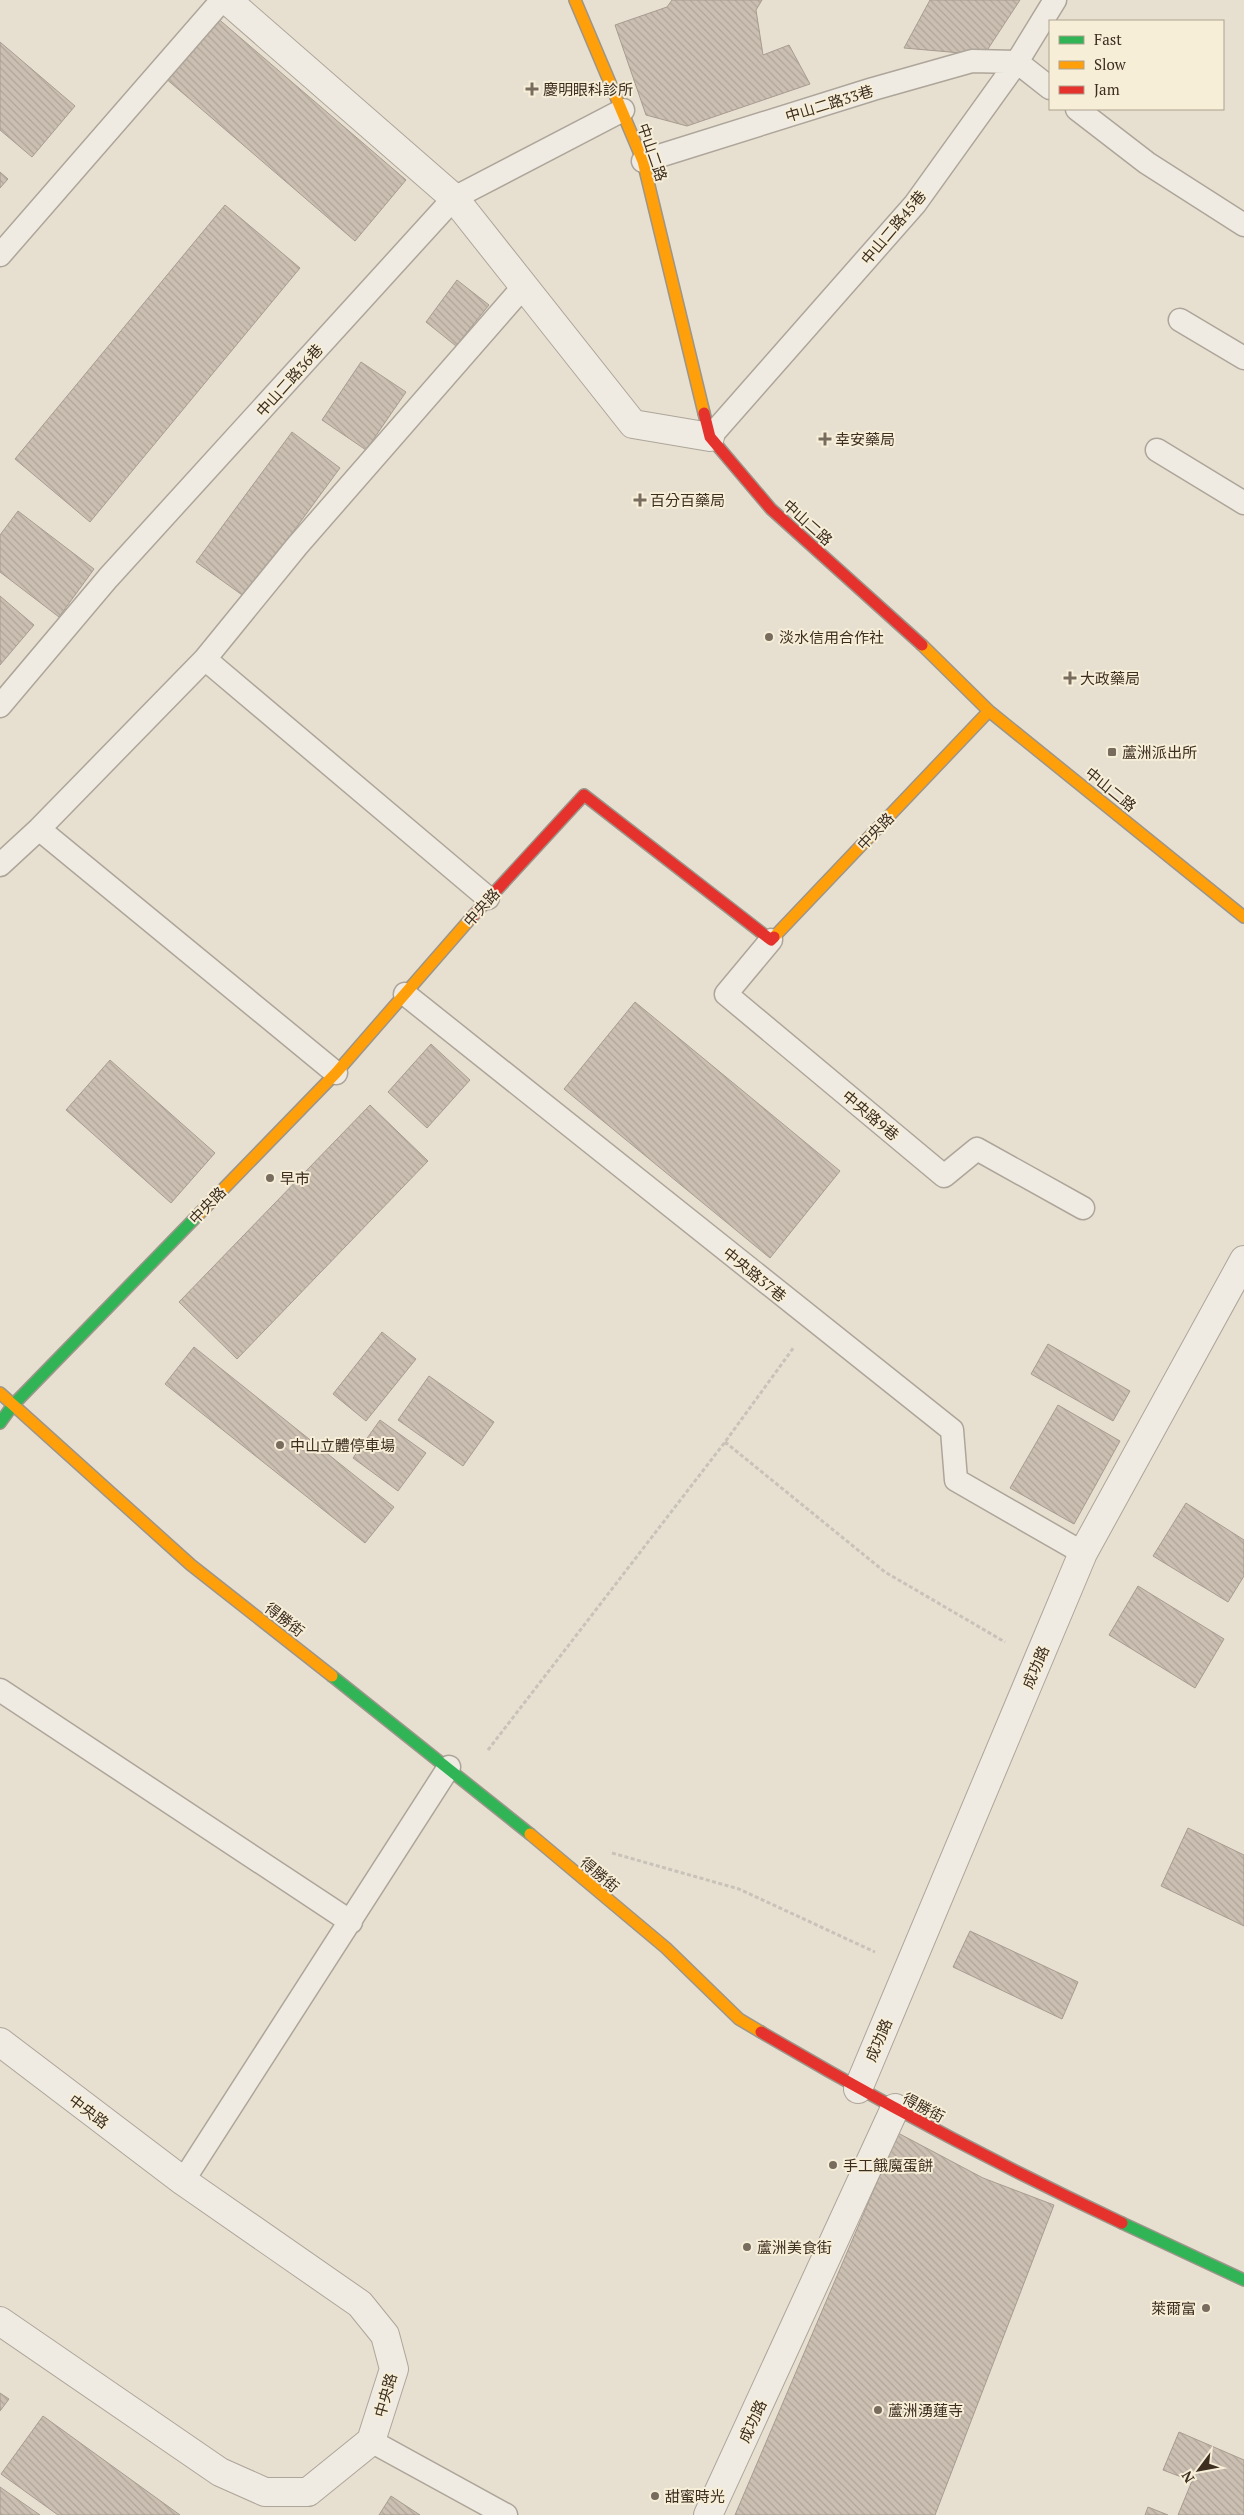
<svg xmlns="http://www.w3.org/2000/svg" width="1244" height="2515" font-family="'PT Serif','Noto Sans TC',serif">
	<defs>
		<pattern id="building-back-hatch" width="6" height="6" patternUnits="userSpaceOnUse" patternTransform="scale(1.25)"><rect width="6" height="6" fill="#cbbfb2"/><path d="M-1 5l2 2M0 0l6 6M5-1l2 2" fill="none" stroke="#afa499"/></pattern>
	</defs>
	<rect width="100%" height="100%" fill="#e7e0d1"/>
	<path fill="url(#building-back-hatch)" stroke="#a89c90" d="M 672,0 L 762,0 L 756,10 L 763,55 L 789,45 L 810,84 L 687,126 L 646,115 L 615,25 L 667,7 Z
		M 930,0 L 1020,0 L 984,55 L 904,48 Z
		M 215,16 L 406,180 L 355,241 L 164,77 Z
		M 0,42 L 75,106 L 32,157 L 0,130 Z
		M 0,172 L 8,179 L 0,188 Z
		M 225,205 L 300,268 L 90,522 L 15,459 Z
		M 457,280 L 489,305 L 456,346 L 426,322 Z
		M 361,362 L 406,392 L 366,450 L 322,420 Z
		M 292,432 L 340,468 L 245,597 L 196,562 Z
		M 18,511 L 94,569 L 59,617 L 0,572 L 0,535 Z
		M 0,596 L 34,625 L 0,665 Z
		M 635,1002 L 840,1171 L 770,1258 L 564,1089 Z
		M 431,1044 L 470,1080 L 427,1128 L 388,1092 Z
		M 110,1060 L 215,1153 L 171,1203 L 66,1110 Z
		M 370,1105 L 428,1161 L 237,1359 L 179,1302 Z
		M 382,1332 L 416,1359 L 366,1421 L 333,1394 Z
		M 1048,1344 L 1130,1391 L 1113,1421 L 1031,1374 Z
		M 194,1347 L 394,1507 L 365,1543 L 165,1384 Z
		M 429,1376 L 494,1422 L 463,1466 L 398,1420 Z
		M 1058,1405 L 1120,1441 L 1074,1524 L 1010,1488 Z
		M 380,1420 L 426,1453 L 398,1491 L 353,1458 Z
		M 1186,1503 L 1244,1540 L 1244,1576 L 1228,1602 L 1153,1556 Z
		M 1138,1586 L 1224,1639 L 1195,1688 L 1109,1635 Z
		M 1188,1828 L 1244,1855 L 1244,1926 L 1161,1886 Z
		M 970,1931 L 1078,1982 L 1062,2019 L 953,1967 Z
		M 898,2133 L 983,2178 L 1054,2205 L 935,2515 L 735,2515 Z
		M 0,2393 L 9,2399 L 0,2411 Z
		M 43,2416 L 180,2515 L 58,2515 L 1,2474 Z
		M 1179,2432 L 1244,2460 L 1244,2515 L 1178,2515 L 1192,2481 L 1163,2470 Z
		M 0,2487 L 40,2515 L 0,2515 Z
		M 391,2496 L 420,2515 L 379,2515 Z
		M 1148,2507 L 1168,2515 L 1145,2515 Z"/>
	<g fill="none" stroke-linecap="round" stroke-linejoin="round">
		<defs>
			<path id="lane" d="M 1077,109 L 1147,163 L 1244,225
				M 643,161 L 873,89 L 972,61 L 1017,62 L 1050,88
				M 0,255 L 222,0
				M 1180,320 L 1244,358
				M 710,437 L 915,204 L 1017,62 L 1055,0
				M 1157,450 L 1244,503
				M 205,659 L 488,898
				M 0,706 L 108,578 L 454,198 L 623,110
				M 39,829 L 336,1073
				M 0,865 L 39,829 L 205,659 L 297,546 L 524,286
				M 771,940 L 726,994 L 944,1176 L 977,1149 L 1083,1208
				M 405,994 L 952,1430 L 956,1480 L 1083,1553
				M 0,1690 L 351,1922
				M 183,2181 L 449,1767
				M 371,2441 L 506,2515"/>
			<path id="street" d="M 227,0 L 454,198 L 633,424 L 710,437
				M 0,2042 L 183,2181 L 360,2304 L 385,2335 L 394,2369 L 371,2441 L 308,2492 L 265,2492 L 220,2472 L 0,2321
				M 858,2089 L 1083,1553 L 1244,1260
				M 708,2515 L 895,2108"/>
			<path id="fast" d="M 0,1423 L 13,1405 L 198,1215
				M 332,1676 L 530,1834
				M 1122,2223 L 1244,2280"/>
			<path id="slow" d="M 575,0 L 643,161 L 704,413
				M 922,645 L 989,711 L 1244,917
				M 774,937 L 989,711
				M 198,1215 L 336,1073 L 471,918
				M 0,1393 L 191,1565 L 332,1676
				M 530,1834 L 666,1948 L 739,2019 L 761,2032"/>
			<path id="jam" d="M 704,413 L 710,437 L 771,509 L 922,645
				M 471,918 L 584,795 L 771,940 L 774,937
				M 761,2032 C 878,2101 999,2165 1122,2223"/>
		</defs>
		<use href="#lane" stroke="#ada599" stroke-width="25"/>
		<use href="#street" stroke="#ada599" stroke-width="30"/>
		<use href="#fast" stroke="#9c958a" stroke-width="14"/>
		<use href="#slow" stroke="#9c958a" stroke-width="14"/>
		<use href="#jam" stroke="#9c958a" stroke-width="14"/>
		<path stroke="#c8c2b9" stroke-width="3" stroke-dasharray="4 2.5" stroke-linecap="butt" d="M 725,1442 L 885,1572 L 1005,1642
			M 488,1750 L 725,1442 L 794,1347
			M 612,1853 L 739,1889 L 875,1952"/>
		<use href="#lane" stroke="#efebe3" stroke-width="22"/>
		<use href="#street" stroke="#efebe3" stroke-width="28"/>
		<use href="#fast" stroke="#30b455" stroke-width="11"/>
		<use href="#slow" stroke="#ff9f0a" stroke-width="11"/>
		<use href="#jam" stroke="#e5322d" stroke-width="11"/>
	</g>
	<g fill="#786c5e" stroke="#f7eed8" stroke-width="2">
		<path d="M529.5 81.5h5v5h5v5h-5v5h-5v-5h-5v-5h5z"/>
		<path d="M822.5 431.5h5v5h5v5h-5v5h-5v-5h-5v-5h5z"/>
		<path d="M637.5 492.5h5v5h5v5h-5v5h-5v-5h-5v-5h5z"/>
		<circle cx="769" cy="637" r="5"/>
		<path d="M1067.5 670.5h5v5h5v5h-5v5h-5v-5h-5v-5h5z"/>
		<rect x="1107" y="747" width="10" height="10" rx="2.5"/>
		<circle cx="270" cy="1178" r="5"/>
		<circle cx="280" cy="1445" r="5"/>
		<circle cx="833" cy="2165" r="5"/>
		<circle cx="747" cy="2247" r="5"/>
		<circle cx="1206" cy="2308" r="5"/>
		<circle cx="878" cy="2410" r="5"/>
		<circle cx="655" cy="2496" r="5"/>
	</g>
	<g text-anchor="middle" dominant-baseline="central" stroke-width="4" stroke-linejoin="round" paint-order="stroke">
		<g font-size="15" fill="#3d2e20" stroke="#f7eed8" text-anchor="start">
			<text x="543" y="89">慶明眼科診所</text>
			<text x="835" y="439">幸安藥局</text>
			<text x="650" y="500">百分百藥局</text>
			<text x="779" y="637">淡水信用合作社</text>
			<text x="1080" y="678">大政藥局</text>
			<text x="1122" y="752">蘆洲派出所</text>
			<text x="280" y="1178">早市</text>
			<text x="290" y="1445">中山立體停車場</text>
			<text x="843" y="2165">手工餓魔蛋餅</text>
			<text x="757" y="2247">蘆洲美食街</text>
			<text x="1196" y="2308" text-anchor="end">萊爾富</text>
			<text x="888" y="2410">蘆洲湧蓮寺</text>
			<text x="665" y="2496">甜蜜時光</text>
		</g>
		<g font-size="15" fill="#3d2e20" stroke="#f7eed8">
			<text transform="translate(829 103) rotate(-17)">中山二路33巷</text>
			<text transform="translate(653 152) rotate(71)">中山二路</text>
			<text transform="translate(893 227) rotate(-50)">中山二路45巷</text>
			<text transform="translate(289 380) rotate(-48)">中山二路36巷</text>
			<text transform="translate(808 522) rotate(42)">中山二路</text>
			<text transform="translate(1111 789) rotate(39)">中山二路</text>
			<text transform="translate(875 831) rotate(-46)">中央路</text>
			<text transform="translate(481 907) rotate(-48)">中央路</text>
			<text transform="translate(871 1115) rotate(40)">中央路9巷</text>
			<text transform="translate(207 1205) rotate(-46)">中央路</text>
			<text transform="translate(755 1274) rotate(39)">中央路37巷</text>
			<text transform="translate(285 1619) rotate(38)">得勝街</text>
			<text transform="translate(1035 1667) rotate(-67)">成功路</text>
			<text transform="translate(600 1874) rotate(40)">得勝街</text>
			<text transform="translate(878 2040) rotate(-67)">成功路</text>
			<text transform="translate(924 2107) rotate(28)">得勝街</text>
			<text transform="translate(89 2111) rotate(37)">中央路</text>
			<text transform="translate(385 2395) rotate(-74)">中央路</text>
			<text transform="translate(752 2421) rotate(-65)">成功路</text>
		</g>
	</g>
	<rect x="1049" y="20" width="175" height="90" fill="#f7eed8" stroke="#ada18e"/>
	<rect x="1059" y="36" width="25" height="8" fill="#30b455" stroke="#ada18e"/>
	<text x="1094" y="45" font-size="15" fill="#3d2e20">Fast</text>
	<rect x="1059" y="61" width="25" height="8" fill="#ff9f0a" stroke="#ada18e"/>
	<text x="1094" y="70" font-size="15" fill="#3d2e20">Slow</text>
	<rect x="1059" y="86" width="25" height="8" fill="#e5322d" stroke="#ada18e"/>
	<text x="1094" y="95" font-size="15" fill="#3d2e20">Jam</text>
	<g transform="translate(1199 2470) rotate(238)" stroke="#f7eed8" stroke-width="4" paint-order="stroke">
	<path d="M0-4L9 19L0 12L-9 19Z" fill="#3d2e20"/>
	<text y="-8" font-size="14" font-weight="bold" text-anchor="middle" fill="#3d2e20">N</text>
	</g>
</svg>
